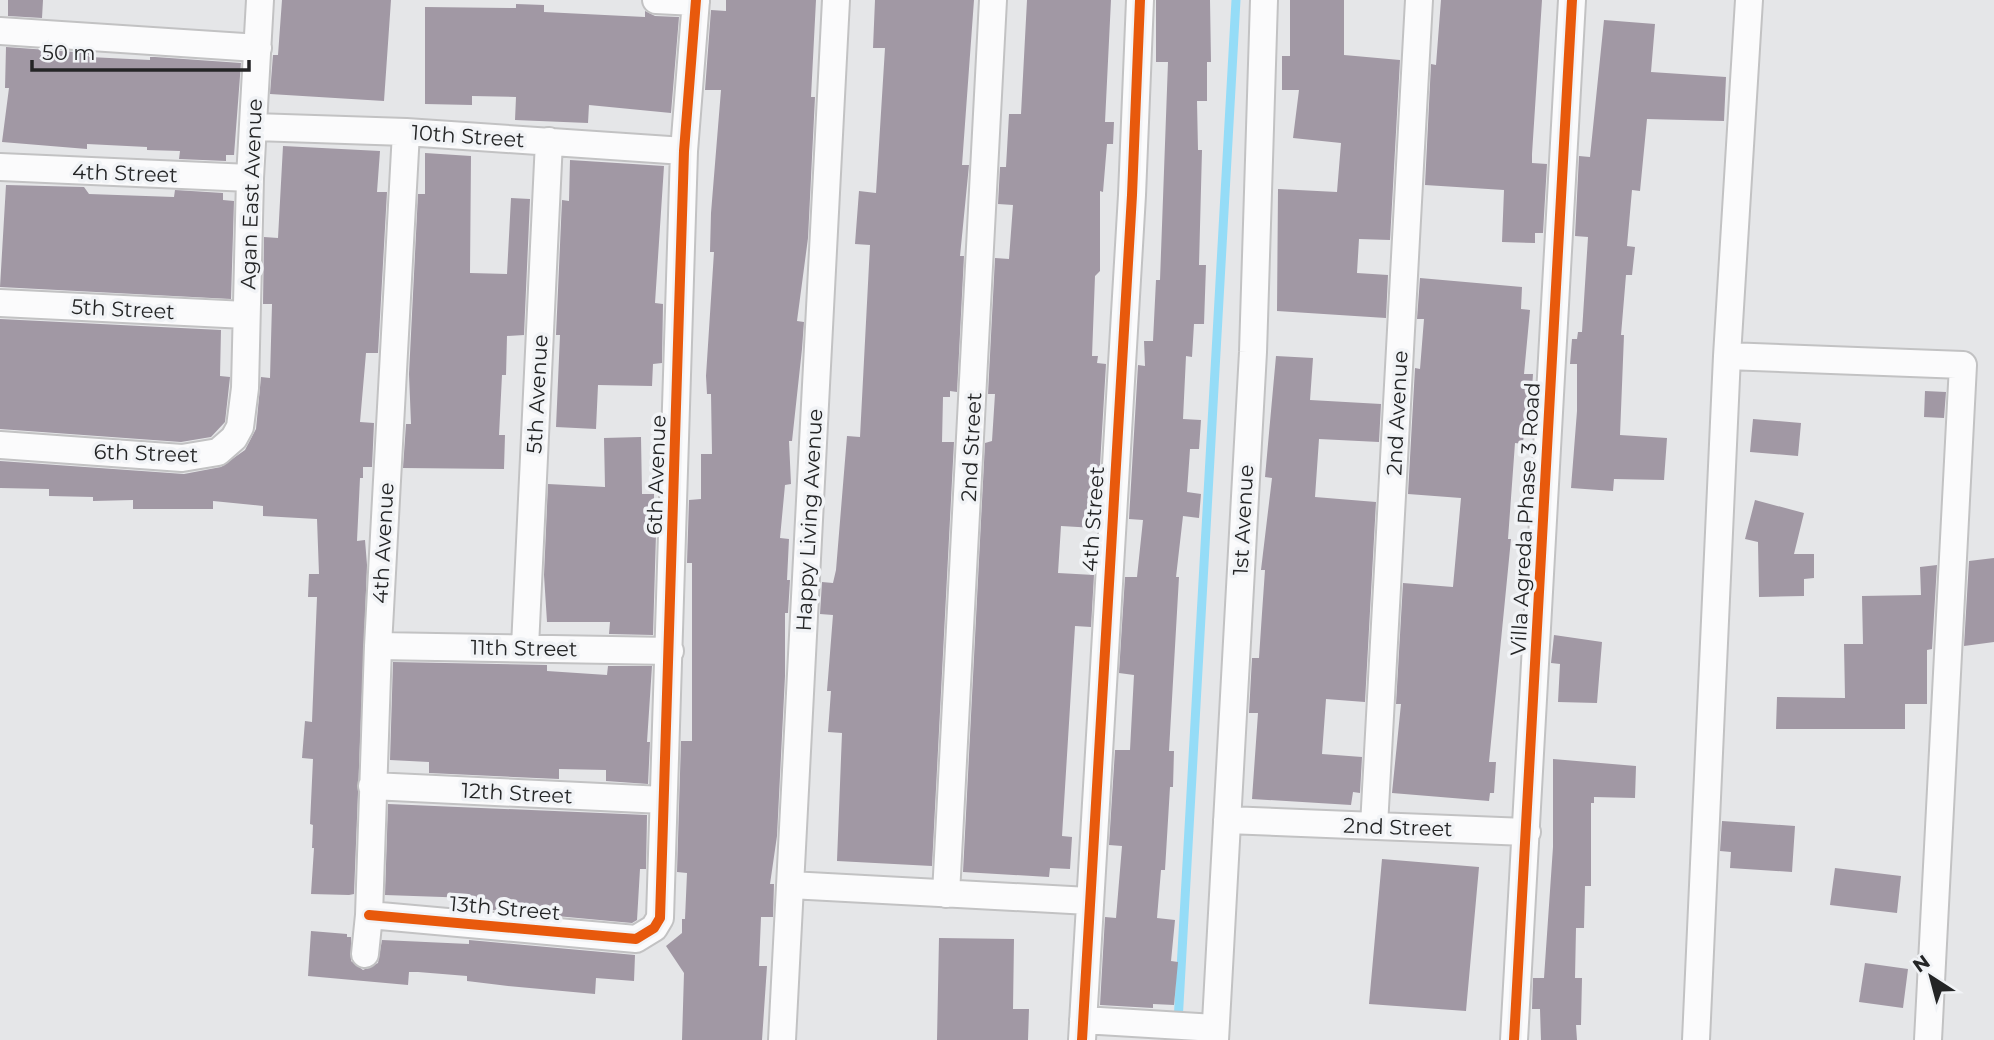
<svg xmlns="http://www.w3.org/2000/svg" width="1994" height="1040" font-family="Montserrat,sans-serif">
	<rect width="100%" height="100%" fill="#e5e6e8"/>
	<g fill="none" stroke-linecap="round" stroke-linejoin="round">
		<path stroke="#95dcf7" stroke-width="9" d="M 1177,1040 L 1236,0"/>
	</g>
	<path fill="#a198a4" d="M 8,0 L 43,0 L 42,18 L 8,16 Z
		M 282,0 L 391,0 L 384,101 L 270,94 L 273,55 L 278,55 Z
		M 726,0 L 816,0 L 811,97 L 815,97 L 808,238 L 797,321 L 804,322 L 802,349 L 792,441 L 789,441 L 791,484 L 785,485 L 780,538 L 789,539 L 787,580 L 790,580 L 788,613 L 785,613 L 785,676 L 777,836 L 770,884 L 774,884 L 773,917 L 761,917 L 759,966 L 767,966 L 762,1040 L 682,1040 L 684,973 L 666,946 L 682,933 L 682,919 L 685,919 L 687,873 L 677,872 L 681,741 L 692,741 L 692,563 L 687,563 L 689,500 L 701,499 L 701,454 L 712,454 L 711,394 L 707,394 L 706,376 L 714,252 L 710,252 L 711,213 L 721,90 L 705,90 L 711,10 L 726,11 Z
		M 875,0 L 974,0 L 962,165 L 969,165 L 960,256 L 964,256 L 957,392 L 950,391 L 950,397 L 943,397 L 942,442 L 954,442 L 932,866 L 837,861 L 842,733 L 828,732 L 831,691 L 827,691 L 833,615 L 820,614 L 822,582 L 833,583 L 836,570 L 847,436 L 860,437 L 870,245 L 855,244 L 859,191 L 876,193 L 885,48 L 873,48 Z
		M 1027,0 L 1111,0 L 1105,122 L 1114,122 L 1113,144 L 1107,144 L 1103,192 L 1100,191 L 1100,271 L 1095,276 L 1092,356 L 1098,356 L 1097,363 L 1106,364 L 1097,516 L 1095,528 L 1061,526 L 1058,573 L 1094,575 L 1091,627 L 1075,626 L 1062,836 L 1072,837 L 1070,869 L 1050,868 L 1049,877 L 963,872 L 985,443 L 992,441 L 995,394 L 988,394 L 995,258 L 1009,259 L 1013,205 L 998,204 L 1000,167 L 1006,167 L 1009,114 L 1021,114 Z
		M 1156,0 L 1210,0 L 1211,62 L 1207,62 L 1207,101 L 1197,101 L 1198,150 L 1202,150 L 1199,265 L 1206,265 L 1204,324 L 1194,324 L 1192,357 L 1186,356 L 1183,419 L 1201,420 L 1199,449 L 1190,449 L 1187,492 L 1201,494 L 1199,518 L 1183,516 L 1176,577 L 1179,577 L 1169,751 L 1174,751 L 1173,787 L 1170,787 L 1165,870 L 1161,870 L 1157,918 L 1175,920 L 1171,961 L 1178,962 L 1174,1005 L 1153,1004 L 1153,1008 L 1100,1005 L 1105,917 L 1116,918 L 1122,846 L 1109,845 L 1115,750 L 1130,750 L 1134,675 L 1119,673 L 1125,577 L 1137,577 L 1143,520 L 1129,519 L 1138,365 L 1145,366 L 1144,341 L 1153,341 L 1156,280 L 1160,280 L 1168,62 L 1156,62 Z
		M 1290,0 L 1344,0 L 1344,55 L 1400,60 L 1390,240 L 1359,239 L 1357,273 L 1388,275 L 1386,318 L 1277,311 L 1278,189 L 1337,192 L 1341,143 L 1293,138 L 1299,90 L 1282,90 L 1282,56 L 1290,56 Z
		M 1441,0 L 1542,0 L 1532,154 L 1532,163 L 1547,164 L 1543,233 L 1535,233 L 1535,243 L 1502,242 L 1504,190 L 1425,185 L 1431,64 L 1436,65 Z
		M 516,4 L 544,5 L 544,12 L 645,17 L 645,11 L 655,16 L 679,17 L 671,113 L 589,105 L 588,123 L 515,120 L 516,97 L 472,96 L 472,105 L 425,104 L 425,7 L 516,8 Z
		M 1604,20 L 1655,24 L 1651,72 L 1726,77 L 1724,121 L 1647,119 L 1640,191 L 1632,190 L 1627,246 L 1635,247 L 1632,275 L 1626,275 L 1621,335 L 1624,335 L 1620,435 L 1667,438 L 1664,480 L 1614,479 L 1613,491 L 1571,488 L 1577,411 L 1577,364 L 1570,364 L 1572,339 L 1577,339 L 1578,332 L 1582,332 L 1588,237 L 1575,236 L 1579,156 L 1590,157 Z
		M 6,47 L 89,53 L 89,57 L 150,60 L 150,57 L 155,57 L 241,63 L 234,155 L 226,155 L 226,161 L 179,159 L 180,151 L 147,150 L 147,147 L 87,144 L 87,149 L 2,142 L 9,88 L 5,88 Z
		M 283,146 L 380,151 L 377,192 L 387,192 L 378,353 L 366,353 L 360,422 L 374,423 L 372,467 L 363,467 L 363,478 L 360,478 L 357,541 L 365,540 L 367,565 L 354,894 L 349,895 L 311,894 L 314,848 L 312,848 L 313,825 L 310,824 L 313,759 L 302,758 L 305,721 L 312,722 L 317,597 L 308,597 L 309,574 L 319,574 L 317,519 L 263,516 L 263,506 L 213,501 L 213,509 L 133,509 L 133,500 L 93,501 L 93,497 L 49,496 L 49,489 L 0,488 L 0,461 L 184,474 L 221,467 L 245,450 L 256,429 L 261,377 L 270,378 L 272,304 L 263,304 L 264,237 L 278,238 Z
		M 425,153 L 471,156 L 470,273 L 507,274 L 511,198 L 530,199 L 524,335 L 507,336 L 506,375 L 502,375 L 499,435 L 505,435 L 504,469 L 403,468 L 406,424 L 411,424 L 409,374 L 418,194 L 425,194 Z
		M 570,160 L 664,166 L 655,303 L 663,304 L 662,363 L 653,364 L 652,386 L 598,385 L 596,429 L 556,427 L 560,335 L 556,335 L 562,200 L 569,201 Z
		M 6,185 L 84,187 L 89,194 L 174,197 L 175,190 L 223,193 L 223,200 L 234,201 L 231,299 L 0,287 Z
		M 1420,278 L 1522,287 L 1521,309 L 1530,310 L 1524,374 L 1533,374 L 1530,418 L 1525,418 L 1523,444 L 1515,443 L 1508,539 L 1511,539 L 1489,762 L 1496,762 L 1494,793 L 1490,793 L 1489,801 L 1392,793 L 1401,704 L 1396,704 L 1403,583 L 1453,587 L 1461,498 L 1408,494 L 1415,368 L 1420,369 L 1424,319 L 1417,319 Z
		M 0,319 L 221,330 L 220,376 L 230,377 L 225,422 L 211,437 L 181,442 L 0,429 Z
		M 1276,356 L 1313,358 L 1310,400 L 1381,404 L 1379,442 L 1319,439 L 1315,497 L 1376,502 L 1365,702 L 1326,699 L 1322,754 L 1362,757 L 1360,793 L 1353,792 L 1351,805 L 1252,799 L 1258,713 L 1249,713 L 1252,658 L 1259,658 L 1262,613 L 1265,570 L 1261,570 L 1272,478 L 1265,477 Z
		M 1925,391 L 1946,392 L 1944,418 L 1924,417 Z
		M 1753,419 L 1801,423 L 1798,456 L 1750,452 Z
		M 641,437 L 642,494 L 654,494 L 654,500 L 657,500 L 653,635 L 609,634 L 610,622 L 547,622 L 544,575 L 548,484 L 605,487 L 604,438 Z
		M 1755,500 L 1804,513 L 1794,554 L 1814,554 L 1814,578 L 1804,579 L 1804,596 L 1759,597 L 1758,542 L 1745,539 Z
		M 1994,558 L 1994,642 L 1964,646 L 1969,561 Z
		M 1937,565 L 1932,649 L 1927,650 L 1927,704 L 1905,704 L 1905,729 L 1776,729 L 1777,697 L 1845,698 L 1844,644 L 1863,644 L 1862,596 L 1921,595 L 1920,567 Z
		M 1554,635 L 1602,642 L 1597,703 L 1558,702 L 1560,664 L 1551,663 Z
		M 393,662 L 547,665 L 547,671 L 607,675 L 608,666 L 652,666 L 647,742 L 650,742 L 648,784 L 606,781 L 606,770 L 559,769 L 559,779 L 429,773 L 429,762 L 390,760 Z
		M 1553,759 L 1636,766 L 1635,798 L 1594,797 L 1594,803 L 1591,803 L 1591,886 L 1585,886 L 1584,928 L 1576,928 L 1575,978 L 1582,978 L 1581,1025 L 1576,1025 L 1577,1040 L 1541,1040 L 1540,1009 L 1532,1009 L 1533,978 L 1544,978 L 1553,847 Z
		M 388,804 L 647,815 L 646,869 L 640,869 L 637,920 L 632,923 L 470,908 L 471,898 L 385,895 Z
		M 1722,821 L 1795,826 L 1792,872 L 1730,868 L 1731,852 L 1720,851 Z
		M 1382,859 L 1479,867 L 1466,1011 L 1369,1004 Z
		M 1835,868 L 1901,876 L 1897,913 L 1830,905 Z
		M 311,931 L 347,934 L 347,937 L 351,937 L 351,961 L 363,970 L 378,963 L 382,940 L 469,944 L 469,940 L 635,955 L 634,981 L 596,978 L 595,994 L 508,986 L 467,981 L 467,976 L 418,972 L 409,972 L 408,985 L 308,976 Z
		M 939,938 L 1014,939 L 1013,1009 L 1029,1009 L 1028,1040 L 937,1040 Z
		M 1865,963 L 1908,969 L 1903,1008 L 1859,1002 Z"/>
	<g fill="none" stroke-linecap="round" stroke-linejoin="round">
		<defs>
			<path id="street" d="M 656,0 L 696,2
				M 0,31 L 258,48
				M 253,127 L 406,132 L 684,151
				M 0,167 L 250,178
				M 0,303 L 246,315
				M 1727,356 L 1963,365 L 1928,1040
				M 0,445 L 182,458 L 218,452 L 234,438 L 240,427 L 245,388 L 250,178 L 260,0
				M 378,646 L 670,651
				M 525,647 L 549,141
				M 372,786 L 663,800
				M 1227,820 L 1527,832
				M 1374,826 L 1419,0
				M 790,885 L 1089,901
				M 946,894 L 993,0
				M 369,915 L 636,939 L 654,928 L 660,918 L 684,151 L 696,0
				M 365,954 L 369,915 L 378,646 L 406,132
				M 1083,1020 L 1215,1028
				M 782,1040 L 836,0
				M 1082,1040 L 1132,195 L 1140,0
				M 1215,1040 L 1253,352 L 1264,0
				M 1514,1040 L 1572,0
				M 1696,1040 L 1727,356 L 1749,0"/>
		</defs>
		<use href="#street" stroke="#c2c2c3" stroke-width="30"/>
		<use href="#street" stroke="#fbfbfc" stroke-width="26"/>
		<defs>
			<path id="cycleway" d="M 369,915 L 636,939 L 654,928 L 660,918 L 684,151 L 696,0
				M 1082,1040 L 1132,195 L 1140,0
				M 1514,1040 L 1572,0"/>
		</defs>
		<use href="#cycleway" stroke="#f1f3f6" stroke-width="15"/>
		<use href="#cycleway" stroke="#e8590c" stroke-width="10"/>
	</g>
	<g text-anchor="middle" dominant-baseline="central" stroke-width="7" stroke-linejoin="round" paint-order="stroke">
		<g font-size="21" fill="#242526" stroke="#f1f3f6">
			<text transform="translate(468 136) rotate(4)">10th Street</text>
			<text transform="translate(125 173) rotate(2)">4th Street</text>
			<text transform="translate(251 194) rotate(-88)">Agan East Avenue</text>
			<text transform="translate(123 309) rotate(3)">5th Street</text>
			<text transform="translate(537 394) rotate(-87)">5th Avenue</text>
			<text transform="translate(1397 413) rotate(-87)">2nd Avenue</text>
			<text transform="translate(971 447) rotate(-87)">2nd Street</text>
			<text transform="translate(146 453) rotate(2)">6th Street</text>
			<text transform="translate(656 475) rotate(-88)">6th Avenue</text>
			<text transform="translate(1093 519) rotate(-86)">4th Street</text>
			<text transform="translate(1525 519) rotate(-87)">Villa Agreda Phase 3 Road</text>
			<text transform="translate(809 520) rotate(-87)">Happy Living Avenue</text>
			<text transform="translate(1243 520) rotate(-87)">1st Avenue</text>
			<text transform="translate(383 543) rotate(-87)">4th Avenue</text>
			<text transform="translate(524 648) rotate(1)">11th Street</text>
			<text transform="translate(517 793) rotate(3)">12th Street</text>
			<text transform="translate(1398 827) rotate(2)">2nd Street</text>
			<text transform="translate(505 908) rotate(5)">13th Street</text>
		</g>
	</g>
	<g transform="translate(1931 977) rotate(324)" stroke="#f1f3f6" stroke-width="5" paint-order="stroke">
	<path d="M0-5L12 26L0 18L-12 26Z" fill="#242526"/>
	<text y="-10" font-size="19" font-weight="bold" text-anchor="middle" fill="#242526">N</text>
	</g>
	<path d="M32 60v10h217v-10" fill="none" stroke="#242526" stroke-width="3.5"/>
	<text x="42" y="60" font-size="21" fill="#242526" stroke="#f1f3f6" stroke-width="5" paint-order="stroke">50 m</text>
</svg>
